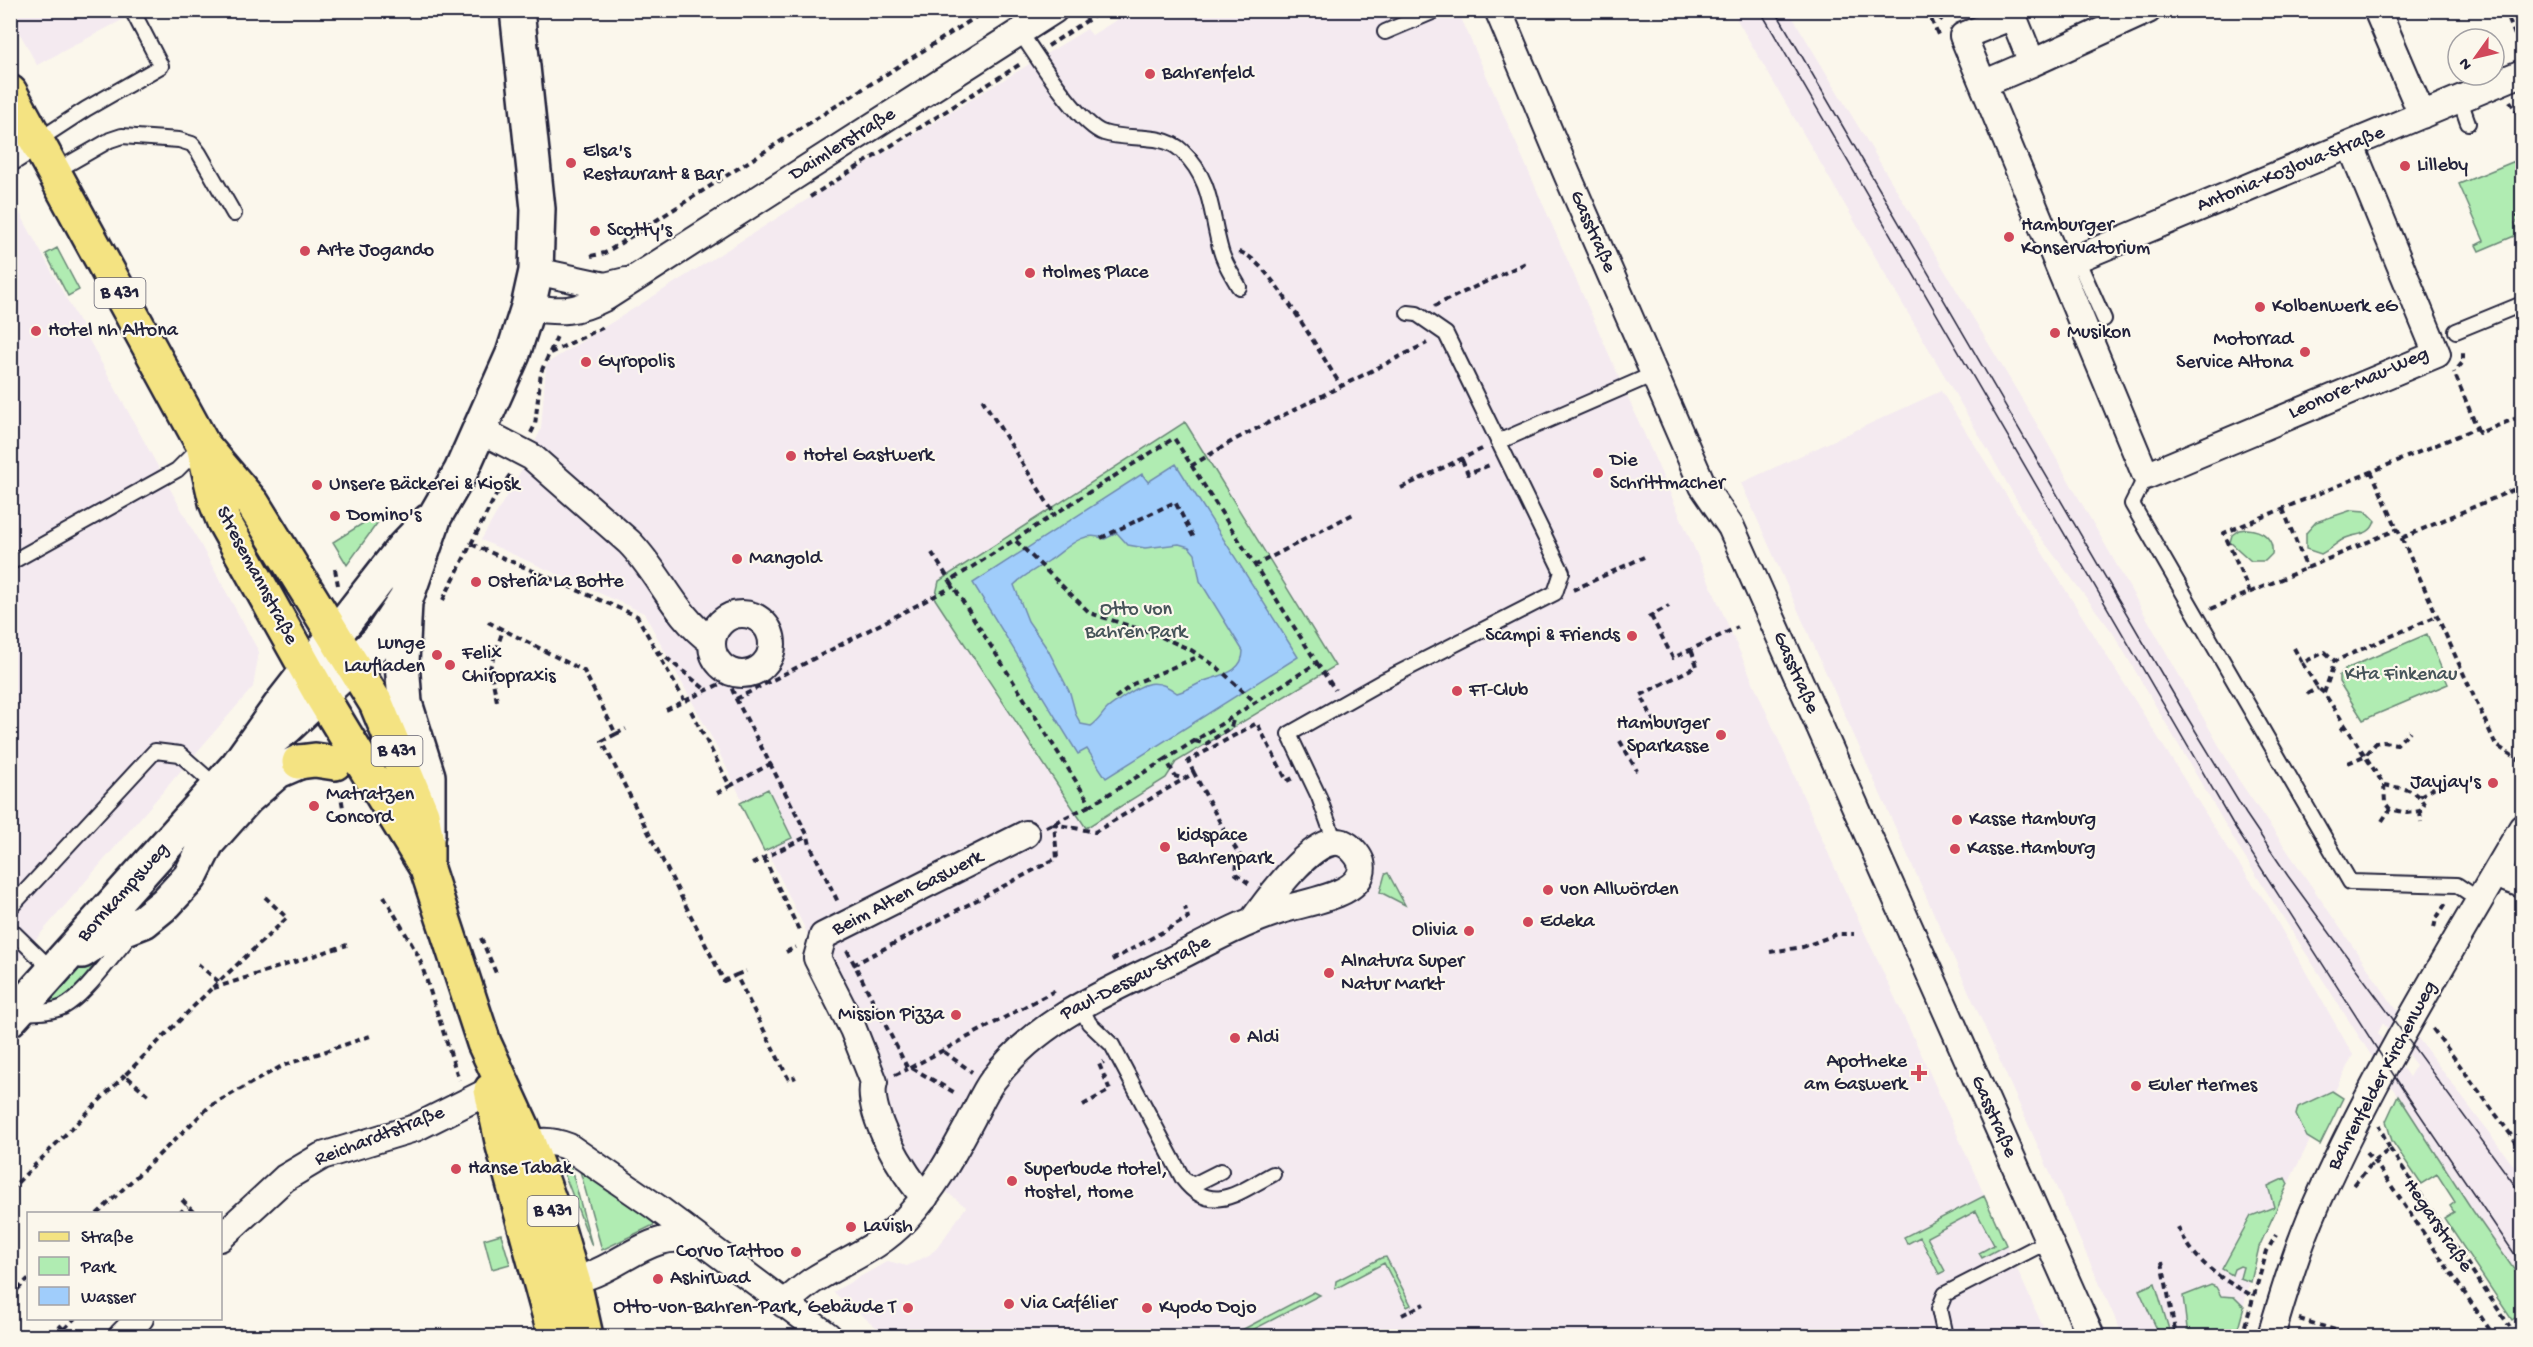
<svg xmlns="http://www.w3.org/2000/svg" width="2533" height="1347" font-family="'Gochi Hand',sans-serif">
	<rect width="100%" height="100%" fill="#fbf7ec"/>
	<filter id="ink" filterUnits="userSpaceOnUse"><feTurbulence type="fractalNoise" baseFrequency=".0167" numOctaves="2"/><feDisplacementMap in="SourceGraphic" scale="12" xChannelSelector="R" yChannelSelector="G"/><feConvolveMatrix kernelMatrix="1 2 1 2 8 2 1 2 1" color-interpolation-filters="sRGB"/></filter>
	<g filter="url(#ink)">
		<path fill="#f4eaf0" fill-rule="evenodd" d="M 10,11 L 139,11 L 37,65 L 11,17 Z
			M 1131,11 L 1458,11 L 1841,882 L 1924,1060 L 2047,1336 L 887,1336 L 833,1292 L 888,1261 L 907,1266 L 929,1255 L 937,1248 L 966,1207 L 908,1162 L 878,1089 L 879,1070 L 807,933 L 713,740 L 644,613 L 481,540 L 526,462 L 541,429 L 546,366 L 549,362 L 790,210 L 1087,29 L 1092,35 Z
			M 1732,11 L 1789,11 L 2035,421 L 2238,779 L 2391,1002 L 2522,1177 L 2522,1281 L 2473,1211 L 2367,1049 L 2242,853 L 2113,633 L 2032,526 ZM 2383,1023 L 2416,1065 L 2409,1077 L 2378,1033 Z
			M 10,195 L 259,652 L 253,687 L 11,968 Z
			M 1941,391 L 2226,846 L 2267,904 L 2353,1055 L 2288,1184 L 2259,1246 L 2236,1336 L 2123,1336 L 1741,483 Z"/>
		<path fill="#b0ecb2" stroke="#698776" stroke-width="1.5" d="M 2515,161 L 2522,173 L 2522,218 L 2515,223 L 2519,234 L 2479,251 L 2476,245 L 2484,241 L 2459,184 Z
			M 57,248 L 79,290 L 68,296 L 46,254 Z
			M 1185,422 L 1335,666 L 1176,762 L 1166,778 L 1086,828 L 935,599 L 939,581 Z
			M 2352,510 L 2365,511 L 2375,521 C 2370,538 2355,532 2342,540 C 2335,544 2329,550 2321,554 L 2306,549 L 2306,533 L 2316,522 Z
			M 373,517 L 378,522 L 347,565 L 333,542 Z
			M 2247,529 C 2262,530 2274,538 2272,554 L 2265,561 L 2251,561 L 2230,542 L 2232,535 L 2239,530 Z
			M 2427,634 L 2448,684 L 2363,720 L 2339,682 L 2339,675 L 2346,669 Z
			M 768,789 L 792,838 L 764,851 L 740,803 Z
			M 1388,873 L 1405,905 L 1380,892 L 1385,874 Z
			M 102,955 C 88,971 72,1000 49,1003 L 49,996 L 80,960 Z
			M 2332,1091 L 2343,1098 L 2320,1145 L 2307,1137 L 2296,1115 L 2298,1107 Z
			M 2398,1095 L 2473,1211 L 2522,1281 L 2522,1313 L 2512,1320 L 2444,1218 L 2454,1212 L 2450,1206 L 2455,1202 L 2437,1174 L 2421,1184 L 2392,1141 L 2386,1121 Z
			M 559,1160 L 570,1164 L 592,1246 Z
			M 580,1171 L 589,1174 L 662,1221 L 602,1250 Z
			M 2285,1178 L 2288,1184 L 2259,1247 L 2251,1282 L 2240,1278 L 2243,1267 L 2240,1266 L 2234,1269 L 2232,1275 L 2222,1269 L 2251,1216 L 2274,1207 L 2268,1186 Z
			M 1984,1196 L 2006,1245 L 1982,1258 L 1979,1253 L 1994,1245 L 1976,1211 L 1927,1237 L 1945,1271 L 1939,1274 L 1920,1237 L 1907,1244 L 1904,1237 Z
			M 501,1234 L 510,1264 L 492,1269 L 484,1239 Z
			M 1386,1257 L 1411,1305 L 1407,1307 L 1384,1263 L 1335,1289 L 1336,1281 L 1381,1258 Z
			M 2155,1283 L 2171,1336 L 2160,1336 L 2139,1290 Z
			M 2211,1285 L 2216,1287 L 2221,1296 L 2234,1297 L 2244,1307 L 2236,1336 L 2188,1336 L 2183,1296 Z
			M 1314,1292 L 1320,1295 L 1241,1336 L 1240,1331 Z"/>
		<path fill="#a0cdfb" stroke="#6e89ae" stroke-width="1.5" fill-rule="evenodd" d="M 1176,464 L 1298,657 L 1106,778 L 1087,749 L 1078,754 L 973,583 L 1142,474 L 1148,482 ZM 1117,533 L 1128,545 L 1145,548 L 1179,544 L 1189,547 L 1195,554 L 1200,581 L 1243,651 C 1243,673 1220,675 1204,681 C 1195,685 1188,690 1177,693 C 1156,676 1143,683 1122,698 C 1118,701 1111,705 1107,709 C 1101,715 1099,721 1091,726 L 1081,724 L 1076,715 L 1070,693 L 1048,650 L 1028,621 L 1014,585 C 1025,574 1037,569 1050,560 C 1067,549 1082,529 1105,539 Z"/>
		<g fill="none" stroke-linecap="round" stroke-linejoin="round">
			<defs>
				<path id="lane" d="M 1020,32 C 1036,55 1079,125 1104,133 C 1128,141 1163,132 1182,151 C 1213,181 1210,213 1221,251 C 1224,263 1233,276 1239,287
					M 1385,32 L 1437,10
					M 2460,100 L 2468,123
					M 37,141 L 86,109 L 161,66 L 132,10
					M 54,172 L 110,140 L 122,136 L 179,140 L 192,144 L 199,153 L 234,214
					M 2077,259 L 2104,319
					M 2456,331 L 2522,304
					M 1498,442 L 1654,374
					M 2146,476 L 2132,504 L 2350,882 L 2457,885 L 2481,901
					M 10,563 L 177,470 L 202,445
					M 1335,842 L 1319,797 L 1289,734 L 1383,681 L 1555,593 L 1562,572 L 1446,334 L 1417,314 L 1408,313
					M 10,908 L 155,751 L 180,754 L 217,787
					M 10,929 L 53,971
					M 1080,1005 L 1089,1023 L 1112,1045 L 1183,1179 C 1212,1217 1240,1191 1273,1174
					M 21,1013 C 34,1012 50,1013 63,1007 C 85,995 108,961 125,942 L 128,933
					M 1183,1179 L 1193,1185 L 1221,1171
					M 1945,1336 L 1939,1309 L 1945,1294 L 2048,1241"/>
				<path id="street" d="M 1498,10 L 1567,174 L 1703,486 L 1731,527 L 2091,1336
					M 2377,10 L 2422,115
					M 2032,63 L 2148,10
					M 1983,84 L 2032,63 L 2013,16 L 1963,36 C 2024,183 2085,329 2146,476 L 2437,354 L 2351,146
					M 10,158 L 37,141
					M 2059,266 L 2522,73
					M 536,271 L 605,286 L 626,281
					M 528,307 C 561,313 576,312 606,297 L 1054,10
					M 480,430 L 532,457 L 629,542 C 660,573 674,615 711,641
					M712 644a30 30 0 1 1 60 0a30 30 0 1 1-60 0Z
					M 2497,872 L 2508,879 L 2522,884
					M 517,1159 C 528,1137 550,1140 569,1147 L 656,1207 L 828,1336
					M 925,1197 C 904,1177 865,1110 874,1082 L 853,1029 L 817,958 L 823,936 L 1026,834
					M 220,1238 L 285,1178 L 322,1156 L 415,1128 L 491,1090
					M 555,1276 C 607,1292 641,1222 700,1242
					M 784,1304 C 793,1296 802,1288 812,1281 C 846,1259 877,1250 906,1219 C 934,1189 952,1156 971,1120 C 978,1107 984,1092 993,1080 C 1038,1019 1109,991 1176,958 C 1214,939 1251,918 1292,907 C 1312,901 1369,893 1361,862 C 1358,854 1350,846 1343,843 C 1314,833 1268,900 1253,920
					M 122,1336 L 140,1318
					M 2271,1336 C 2284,1292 2298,1246 2317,1203 C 2375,1073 2450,951 2522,828"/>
				<path id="secondary" d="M 405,602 L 402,662 L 405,703 L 428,776 L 428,834
					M 237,766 L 286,728 L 378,641 L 406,599 L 435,516 L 461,471 L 513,354 L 528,307 L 536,271 L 538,209 L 517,10
					M 82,951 L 103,937 L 144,921 L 166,903 L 190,877 L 207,843 L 247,798 L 278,771 L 299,762
					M 10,1019 L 237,766 L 282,703 L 403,548 L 429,521"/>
				<path id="primary" d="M 10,92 L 203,445 L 253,504 L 376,703 L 422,814 L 427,842 L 427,860
					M 203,445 L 216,502 L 224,522 L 321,695 L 427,869 L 484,1043 L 523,1128 L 551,1205 L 575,1287 L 586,1336
					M 299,762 L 315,760 L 335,763
					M 491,1090 L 503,1146 L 555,1336"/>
			</defs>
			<use href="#lane" stroke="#22223b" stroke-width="18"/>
			<use href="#street" stroke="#22223b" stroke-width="30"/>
			<use href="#secondary" stroke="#22223b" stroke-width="38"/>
			<use href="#primary" stroke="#22223b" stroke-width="38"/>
			<path stroke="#22223b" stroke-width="4" stroke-dasharray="6 4.5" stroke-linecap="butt" d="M 1927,10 L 1939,37
				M 1930,10 L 1946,23
				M 2505,10 L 2521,50
				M 1048,46 L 1103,10
				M 2510,101 L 2522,121
				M 810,197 L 1022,63
				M 2517,214 L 2522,222
				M 2522,225 L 2522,228
				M 1239,252 C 1267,256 1324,361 1342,387
				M 591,256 L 605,253 L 987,10
				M 1434,306 L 1528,262
				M 550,353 L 606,326
				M 2458,368 L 2463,362 L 2463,351
				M 982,399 L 1055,515
				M 2518,399 L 2522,410
				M 2477,428 L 2479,433 L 2522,416
				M 531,433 L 535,425 L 541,372 L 558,334
				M 1462,460 L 1468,474 L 1492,464
				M 1191,466 L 1234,440 L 1427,343
				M 2371,471 L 2496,745 L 2522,762
				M 1401,488 L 1484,448
				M 2283,509 L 2307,569
				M 1101,538 L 1175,502 L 1194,538
				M 2402,538 L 2522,486
				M 1016,541 L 1090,613 L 1157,635 L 1191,650 L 1217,667 L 1256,703
				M 471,544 L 496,495 L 512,472
				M 932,553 L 950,581
				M 1254,566 L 1355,513
				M 335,569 L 338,585
				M 1573,590 L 1644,557
				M 2250,593 L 2224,533 L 2477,428 L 2454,372
				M 443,600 L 471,544 L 637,616 L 684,700
				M 2211,609 L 2398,529
				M 1651,616 L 1673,658 L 1738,627
				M 1648,617 L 1669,606
				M 488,622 L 584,671 L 616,734 L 602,741 L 724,981 L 736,975 L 789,1080 L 796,1077
				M 2294,648 L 2302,663
				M 658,651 L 706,690
				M 1317,663 L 1335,690
				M 724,669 L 736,699 L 808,836 L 810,845 L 838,902
				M 2324,693 L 2335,661
				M 2307,694 L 2318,688
				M 1115,698 L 1133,684 L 1200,656
				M 736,699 L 954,586
				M 497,701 L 490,668 L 503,630
				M 666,710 L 728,680
				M 691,711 L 730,786 L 772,763
				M 1655,723 L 1641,695 L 1697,666 L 1691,649
				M 2340,730 L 2347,725
				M 616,734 L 626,729
				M 1195,741 L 1206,744 L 1231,727 L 1234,717
				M 1620,741 L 1637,771
				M 1166,759 L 1091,805 L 950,581 L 1174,438 L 1317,663 L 1166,759 L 1175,776 L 1184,779
				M 2348,763 L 2366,755 L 2376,743 L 2383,742 L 2397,744 L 2410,731
				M 1194,773 L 1188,761 L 1257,723 L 1287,781 L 1293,778
				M 2384,785 C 2402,789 2414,787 2424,804 L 2420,811 L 2407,813 L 2390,809 L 2385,803 L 2384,785 L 2324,693 L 2318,688 L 2302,663 L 2325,652 L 2335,661 L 2439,615
				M 340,790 L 343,808
				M 717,793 L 730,786
				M 2420,796 L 2435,787
				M 2420,811 L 2421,822
				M 2382,821 L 2390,809
				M 1046,827 L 1091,805
				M 764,858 L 799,930
				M 1237,863 L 1236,874 L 1251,885
				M 752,864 L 808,836
				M 384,896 L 419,957 L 459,1080
				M 265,897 L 287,918 L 211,989 L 347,945
				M 2434,928 L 2436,919 L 2446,903
				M 481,938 L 496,973
				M 847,950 L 908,1069 L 1058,989
				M 786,952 L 796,947
				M 1770,952 L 1803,947 L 1837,934 L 1854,934
				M 1112,960 L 1188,918 L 1185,907
				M 198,964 L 219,982
				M 853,965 L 1057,858 L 1054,824 L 1095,832 L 1194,773 L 1224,830 L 1241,857
				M 736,975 L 746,971
				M 2433,1029 L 2522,1150
				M 944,1052 L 972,1072
				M 912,1068 L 957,1094
				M 895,1075 L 908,1069
				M 148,1095 L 125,1075 L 211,989
				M 1083,1105 L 1110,1090 L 1099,1064 L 1104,1062
				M 2390,1149 L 2510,1327
				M 2366,1153 L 2377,1165 L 2494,1336
				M 2354,1185 L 2374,1161 L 2390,1149 L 2379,1126
				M 10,1190 L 125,1075
				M 182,1200 L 195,1214
				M 97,1214 L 210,1106 L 282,1066 L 373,1035
				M 179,1214 L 187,1206
				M 2178,1227 C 2196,1264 2218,1277 2253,1296
				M 2162,1262 L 2176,1336
				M 10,1297 L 28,1279
				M 1402,1315 L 1424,1304
				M 2299,1319 L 2355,1336
				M 59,1325 L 70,1336
				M 57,1336 L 75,1318
				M 2242,1336 L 2267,1251 L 2276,1235"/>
			<use href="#lane" stroke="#fbf7ec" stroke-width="14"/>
			<use href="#street" stroke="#fbf7ec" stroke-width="26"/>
			<use href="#secondary" stroke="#fbf7ec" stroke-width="33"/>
			<use href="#primary" stroke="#f4e382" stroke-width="33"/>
			<path stroke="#22223b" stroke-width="1.5" d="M 1760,10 L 2233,824 L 2402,1088 L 2522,1265
				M 1775,10 L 2181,707 L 2246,814 L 2288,876 L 2522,1195"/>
		</g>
	</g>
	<g fill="#d1495b" stroke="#fbf7ec" stroke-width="2">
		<circle cx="1150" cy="74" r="6"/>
		<circle cx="571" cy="163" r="6"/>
		<circle cx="2405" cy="166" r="6"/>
		<circle cx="595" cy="231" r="6"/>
		<circle cx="2009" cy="237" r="6"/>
		<circle cx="305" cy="251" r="6"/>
		<circle cx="1030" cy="273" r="6"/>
		<circle cx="2260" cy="307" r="6"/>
		<circle cx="36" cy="331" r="6"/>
		<circle cx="2055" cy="333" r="6"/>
		<circle cx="2305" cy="352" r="6"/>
		<circle cx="586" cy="362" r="6"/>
		<circle cx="791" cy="456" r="6"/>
		<circle cx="1598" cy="473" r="6"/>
		<circle cx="317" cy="485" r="6"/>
		<circle cx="335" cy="516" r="6"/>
		<circle cx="737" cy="559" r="6"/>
		<circle cx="476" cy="582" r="6"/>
		<circle cx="1632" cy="636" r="6"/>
		<circle cx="437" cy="655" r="6"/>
		<circle cx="450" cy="665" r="6"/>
		<circle cx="1457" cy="691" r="6"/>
		<circle cx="1721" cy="735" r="6"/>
		<circle cx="2493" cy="783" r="6"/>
		<circle cx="314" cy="806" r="6"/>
		<circle cx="1957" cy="820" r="6"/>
		<circle cx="1165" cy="847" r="6"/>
		<circle cx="1955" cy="849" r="6"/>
		<circle cx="1548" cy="890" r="6"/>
		<circle cx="1528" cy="922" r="6"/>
		<circle cx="1469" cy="931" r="6"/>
		<circle cx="1329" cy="973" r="6"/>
		<circle cx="956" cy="1015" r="6"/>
		<circle cx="1235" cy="1038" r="6"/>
		<path d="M1916 1064h6v6h6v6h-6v6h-6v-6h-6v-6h6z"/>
		<circle cx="2136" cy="1086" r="6"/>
		<circle cx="456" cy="1169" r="6"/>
		<circle cx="1012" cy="1181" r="6"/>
		<circle cx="851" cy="1227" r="6"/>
		<circle cx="796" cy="1252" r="6"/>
		<circle cx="658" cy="1279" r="6"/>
		<circle cx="1009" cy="1304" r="6"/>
		<circle cx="908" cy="1308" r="6"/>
		<circle cx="1147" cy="1308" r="6"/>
	</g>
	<g text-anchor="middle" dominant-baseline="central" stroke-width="4.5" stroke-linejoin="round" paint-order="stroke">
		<g fill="#fbf7ec" stroke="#636270" stroke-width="1.5">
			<rect x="94.5" y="278" width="51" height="30" rx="4.5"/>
			<rect x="371.5" y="736" width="51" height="30" rx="4.5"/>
			<rect x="527.5" y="1196" width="51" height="30" rx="4.5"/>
		</g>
		<g font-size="18" font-weight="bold" fill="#22223b">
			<text x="120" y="293">B 431</text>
			<text x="397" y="751">B 431</text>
			<text x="553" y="1211">B 431</text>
		</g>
		<g font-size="20" fill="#22223b" stroke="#fbf7ec" text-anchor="start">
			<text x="1162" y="74">Bahrenfeld</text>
			<text x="583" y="152">Elsa's<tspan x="583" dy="23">Restaurant &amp; Bar</tspan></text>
			<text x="2417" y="166">Lilleby</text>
			<text x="2021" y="226">Hamburger<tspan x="2021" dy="23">Konservatorium</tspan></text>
			<text x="607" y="231">Scotty's</text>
			<text x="317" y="251">Arte Jogando</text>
			<text x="1042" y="273">Holmes Place</text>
			<text x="2272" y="307">Kolbenwerk eG</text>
			<text x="48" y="331">Hotel nh Altona</text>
			<text x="2067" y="333">Musikon</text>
			<text x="2293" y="340" text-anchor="end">Motorrad<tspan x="2293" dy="23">Service Altona</tspan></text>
			<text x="598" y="362">Gyropolis</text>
			<text x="803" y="456">Hotel Gastwerk</text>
			<text x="1610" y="461">Die<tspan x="1610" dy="23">Schrittmacher</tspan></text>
			<text x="329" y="485">Unsere Bäckerei &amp; Kiosk</text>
			<text x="347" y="516">Domino's</text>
			<text x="749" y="559">Mangold</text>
			<text x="488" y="582">Osteria La Botte</text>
			<text x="1620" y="636" text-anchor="end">Scampi &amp; Friends</text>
			<text x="425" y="644" text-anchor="end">Lunge<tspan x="425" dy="23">Laufladen</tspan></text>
			<text x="462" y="654">Felix<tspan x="462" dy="23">Chiropraxis</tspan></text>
			<text x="1469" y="691">FT-Club</text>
			<text x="1709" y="724" text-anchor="end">Hamburger<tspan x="1709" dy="23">Sparkasse</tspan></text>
			<text x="2481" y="783" text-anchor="end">Jayjay's</text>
			<text x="326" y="795">Matratzen<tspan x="326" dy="23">Concord</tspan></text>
			<text x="1969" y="820">Kasse Hamburg</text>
			<text x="1177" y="836">kidspace<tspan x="1177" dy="23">Bahrenpark</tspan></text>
			<text x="1967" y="849">Kasse.Hamburg</text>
			<text x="1560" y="890">von Allwörden</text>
			<text x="1540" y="922">Edeka</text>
			<text x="1457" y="931" text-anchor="end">Olivia</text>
			<text x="1341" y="962">Alnatura Super<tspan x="1341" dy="23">Natur Markt</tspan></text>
			<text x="944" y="1015" text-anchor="end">Mission Pizza</text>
			<text x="1247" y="1038">Aldi</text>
			<text x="1907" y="1062" text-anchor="end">Apotheke<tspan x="1907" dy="23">am Gaswerk</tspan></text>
			<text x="2148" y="1086">Euler Hermes</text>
			<text x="468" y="1169">Hanse Tabak</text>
			<text x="1024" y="1170">Superbude Hotel,<tspan x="1024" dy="23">Hostel, Home</tspan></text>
			<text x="863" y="1227">Lavish</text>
			<text x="784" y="1252" text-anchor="end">Corvo Tattoo</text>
			<text x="670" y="1279">Ashirwad</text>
			<text x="1021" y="1304">Via Cafélier</text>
			<text x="896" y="1308" text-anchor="end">Otto-von-Bahren-Park, Gebäude T</text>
			<text x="1159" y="1308">Kyodo Dojo</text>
		</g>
		<g font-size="20" fill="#22223b" stroke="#fbf7ec">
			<text transform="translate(843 145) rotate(-32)">Daimlerstraße</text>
			<text transform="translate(2291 170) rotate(-22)">Antonia-Kozlova-Straße</text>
			<text transform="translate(1592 232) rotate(66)">Gasstraße</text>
			<text transform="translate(2359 384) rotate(-24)">Leonore-Mau-Weg</text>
			<text transform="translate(256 576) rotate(62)">Stresemannstraße</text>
			<text transform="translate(1795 673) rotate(66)">Gasstraße</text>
			<text transform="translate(124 893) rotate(-48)">Bornkampsweg</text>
			<text transform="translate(908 894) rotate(-27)">Beim Alten Gaswerk</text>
			<text transform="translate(1136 979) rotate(-27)">Paul-Dessau-Straße</text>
			<text transform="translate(2383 1076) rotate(-62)">Bahrenfelder Kirchenweg</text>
			<text transform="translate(1993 1117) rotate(66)">Gasstraße</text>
			<text transform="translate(380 1137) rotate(-21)">Reichardtstraße</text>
			<text transform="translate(2437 1226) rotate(56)">Hegarstraße</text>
		</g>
		<g font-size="20" fill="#465459" stroke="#fbf7ec">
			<text x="1136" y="610">Otto von<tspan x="1136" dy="23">Bahren Park</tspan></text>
			<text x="2401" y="675">Kita Finkenau</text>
		</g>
	</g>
	<rect width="2533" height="1347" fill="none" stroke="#fbf7ec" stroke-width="36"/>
	<rect x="18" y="18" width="2497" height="1311" fill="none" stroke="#22223b" stroke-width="2" filter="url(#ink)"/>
	<rect x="27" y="1212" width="195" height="108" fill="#fbf7ec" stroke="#a4a2a5" stroke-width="1.5"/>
	<rect x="39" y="1232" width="30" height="9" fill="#f4e382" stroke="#a4a2a5" stroke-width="1.5"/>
	<text x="81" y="1242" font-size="18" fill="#22223b">Straße</text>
	<rect x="39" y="1257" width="30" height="18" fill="#b0ecb2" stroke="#a4a2a5" stroke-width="1.5"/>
	<text x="81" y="1272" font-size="18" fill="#22223b">Park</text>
	<rect x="39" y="1287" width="30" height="18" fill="#a0cdfb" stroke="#a4a2a5" stroke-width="1.5"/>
	<text x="81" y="1302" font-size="18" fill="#22223b">Wasser</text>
	<g transform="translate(2476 57) rotate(236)"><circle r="28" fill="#fbf7ec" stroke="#a4a2a5" stroke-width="1.5"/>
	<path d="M0-4.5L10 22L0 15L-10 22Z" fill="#d1495b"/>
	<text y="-9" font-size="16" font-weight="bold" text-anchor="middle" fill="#22223b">N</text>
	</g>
</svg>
